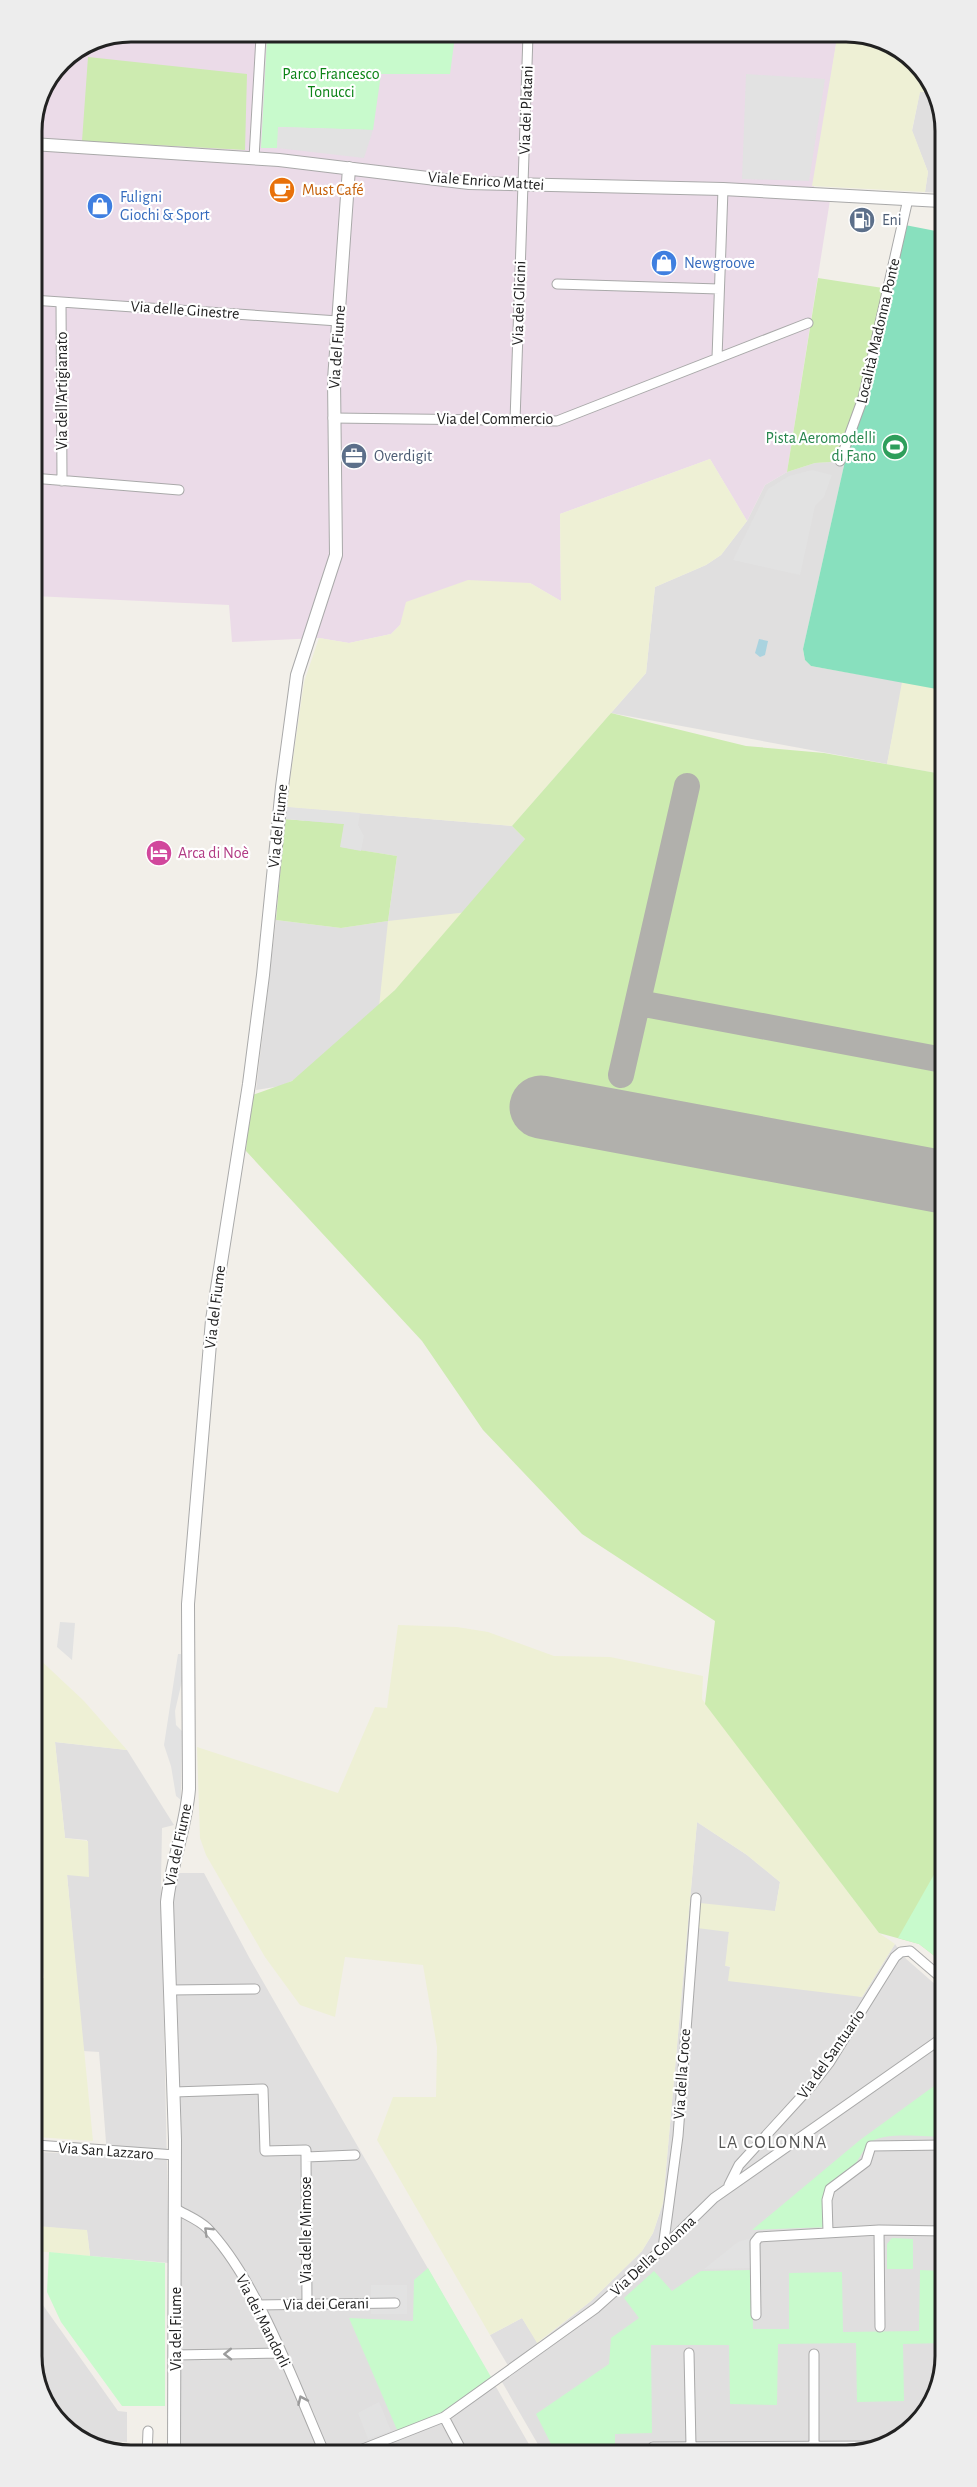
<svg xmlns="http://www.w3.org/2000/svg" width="977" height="2487" font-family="'Alegreya Sans',sans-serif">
	<rect width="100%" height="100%" fill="#f2efe9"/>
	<path fill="#e0dfdf" d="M 920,91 L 935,92 L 940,100 L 941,193 L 925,192 L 928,172 L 912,131 Z
		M 845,461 L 803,649 L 805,660 L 811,666 L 903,682 L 887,764 L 611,713 L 646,673 L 655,587 L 706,565 L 721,555 L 747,521 L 765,485 L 787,472 L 815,463 Z
		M 286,807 L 512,826 L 525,839 L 468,912 L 379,1007 L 304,1075 L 281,1086 L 256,1090 L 276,920 L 341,928 L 388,921 L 397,856 L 340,847 Z
		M 55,1742 L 127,1750 L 174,1825 L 162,1828 L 161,1882 L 169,2263 L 90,2256 L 87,2231 L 36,2226 L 36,2152 L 107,2155 L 99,2052 L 83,2051 L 67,1874 L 88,1876 L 87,1840 L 65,1838 Z
		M 697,1822 L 747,1855 L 780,1882 L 775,1911 L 729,1932 L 726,1966 L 862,1997 L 895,1944 L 904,1957 L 945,1993 L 945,2356 L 925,2416 L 877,2450 L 543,2453 L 502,2382 L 513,2374 L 490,2335 L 522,2318 L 538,2343 L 591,2301 L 642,2251 L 653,2233 L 663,2203 Z
		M 176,1873 L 204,1873 L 250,1959 L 534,2453 L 179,2455 L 181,2222 L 178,2022 L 173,1904 Z
		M 36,2251 L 43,2252 L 40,2301 L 118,2411 L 127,2412 L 127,2442 L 85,2440 L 70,2435 L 37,2387 Z"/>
	<path fill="#ebdbe8" d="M 838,32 L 812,199 L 830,200 L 787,472 L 765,485 L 747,521 L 710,459 L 560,514 L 561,601 L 530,583 L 400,625 L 391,634 L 349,643 L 319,638 L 232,642 L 229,605 L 33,596 L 32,125 L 61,60 L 93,39 Z"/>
	<path fill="#ffffe5" d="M 36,1878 L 44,1979 L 36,1978 Z"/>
	<path fill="#eef0d5" d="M 838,32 L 853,32 L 907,52 L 935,92 L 920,92 L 912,130 L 928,172 L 925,192 L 812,186 Z
		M 710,459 L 747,521 L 721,555 L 706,565 L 655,587 L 646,673 L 512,826 L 286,807 L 304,682 L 319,638 L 349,643 L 391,634 L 400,625 L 406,602 L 468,580 L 530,583 L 561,601 L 560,514 Z
		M 941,563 L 942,774 L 887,764 L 902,682 L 811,666 L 805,660 L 803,649 Z
		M 468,912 L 379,1007 L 388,921 Z
		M 398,1625 L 457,1627 L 488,1632 L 554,1656 L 610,1657 L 703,1676 L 702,1699 L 879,1933 L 895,1944 L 862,1997 L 728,1981 L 730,1966 L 725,1966 L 729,1932 L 697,1928 L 700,1903 L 775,1911 L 780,1882 L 747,1855 L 697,1822 L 663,2203 L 653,2233 L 642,2251 L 591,2301 L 537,2343 L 522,2318 L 490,2335 L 377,2140 L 393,2097 L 436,2097 L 437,2047 L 423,1965 L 345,1957 L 335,2017 L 300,2005 L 265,1957 L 206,1855 L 200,1838 L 197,1747 L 338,1793 L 375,1707 L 387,1708 Z
		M 35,1655 L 84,1701 L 127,1750 L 55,1742 L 65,1838 L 88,1841 L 89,1877 L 67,1875 L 93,2141 L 36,2137 L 36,1978 L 44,1978 L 36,1878 Z
		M 36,2226 L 87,2230 L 90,2256 L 36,2251 Z"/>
	<path fill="#cdebb0" d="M 88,57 L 247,74 L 245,150 L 82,141 Z
		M 818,278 L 883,288 L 845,461 L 815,463 L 787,472 Z
		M 611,713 L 746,746 L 824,753 L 942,774 L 945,1964 L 919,1944 L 879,1933 L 705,1704 L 715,1621 L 582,1534 L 483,1430 L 422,1341 L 246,1151 L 250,1096 L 292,1081 L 395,990 L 525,839 L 512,826 Z
		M 285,819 L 344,824 L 341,847 L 397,856 L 388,921 L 341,928 L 276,920 Z"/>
	<path fill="#c8facc" d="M 455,36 L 450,74 L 381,74 L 373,130 L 279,127 L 277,148 L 261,148 L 267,37 Z
		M 944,1857 L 945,1964 L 919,1944 L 898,1938 Z
		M 945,2078 L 945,2137 C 928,2137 882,2131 870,2143 C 859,2153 857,2170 842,2174 L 833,2189 L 829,2227 L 752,2230 L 860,2140 Z
		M 892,2238 L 913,2239 L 913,2269 L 887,2269 L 887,2244 Z
		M 49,2252 L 165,2263 L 165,2406 L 122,2406 L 61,2322 L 47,2292 Z
		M 428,2268 L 491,2377 L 443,2414 L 398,2432 L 349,2318 L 413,2321 L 414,2280 Z
		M 752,2270 L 753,2329 L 789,2329 L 789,2273 L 842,2272 L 843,2332 L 919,2331 L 920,2270 L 945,2271 L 945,2343 L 903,2344 L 904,2401 L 857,2402 L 856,2343 L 778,2344 L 777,2405 L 730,2404 L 729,2345 L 651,2345 L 652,2433 L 615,2434 L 615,2452 L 555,2452 L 536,2414 L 609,2364 L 611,2338 L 639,2318 L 624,2298 L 654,2271 L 672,2291 L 701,2271 Z"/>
	<path fill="#88e0be" d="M 905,225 L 941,232 L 942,690 L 811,666 L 805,660 L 803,649 L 845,461 Z"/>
	<path fill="#e2e2e2" d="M 746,74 L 825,79 L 809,181 L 742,179 Z
		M 278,127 L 373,130 L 364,158 L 277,148 Z
		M 812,470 L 832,475 L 824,497 L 815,506 L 800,575 L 733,560 L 768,489 L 789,476 Z
		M 286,807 L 360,813 L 358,825 L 364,836 L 361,851 L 340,847 L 344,824 L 285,819 Z
		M 60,1622 L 75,1623 L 72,1660 L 57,1647 Z
		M 178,1654 L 181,1654 L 182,1681 L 175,1711 L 176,1725 L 182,1731 L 181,1800 L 176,1796 L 171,1766 L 164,1745 Z
		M 752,2238 L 751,2268 L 704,2269 L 738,2242 Z
		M 36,2256 L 42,2256 L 40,2294 L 36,2294 Z
		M 371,2285 L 407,2285 L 407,2314 L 371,2314 Z
		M 379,2402 L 391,2431 L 368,2439 L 358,2413 Z"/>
	<path fill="#aad3df" d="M 759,639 L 768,641 L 765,655 L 760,657 L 755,653 Z"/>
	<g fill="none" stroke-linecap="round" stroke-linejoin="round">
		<path stroke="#b1b0ac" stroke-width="26" d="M 639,1003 L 943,1060
			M 621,1075 L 687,786"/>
		<path stroke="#b1b0ac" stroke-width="63" d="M 541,1107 L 943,1182"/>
		<defs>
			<path id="minor" d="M 254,158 L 261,37
				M 557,284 L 719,289
				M 32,300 L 338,321
				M 61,302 L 62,481
				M 717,358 L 723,189
				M 333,418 L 557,421 L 808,323
				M 515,421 L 528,35
				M 840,461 L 863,398 L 908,199
				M 32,478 L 179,490
				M 171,1990 L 255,1989
				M 174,2092 L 263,2089 L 265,2151 L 306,2150 L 306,2157 L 355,2155
				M 36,2145 L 175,2155
				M 306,2157 L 307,2304
				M 729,2185 L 739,2165 L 812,2085 L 829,2063 L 895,1957 L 901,1952 L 910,1951 L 945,1981
				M 176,2209 C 186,2215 199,2220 207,2228 C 257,2279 296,2388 325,2454
				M 879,2230 L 880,2327
				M 828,2232 L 827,2200 L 830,2189 L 866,2162 L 871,2146 L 945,2145
				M 663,2248 L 678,2136 L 696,1898
				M 257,2305 L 395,2303
				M 756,2315 L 755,2242 L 759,2237 L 879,2230 L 945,2231
				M 944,2345 L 944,2360
				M 689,2353 L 691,2446
				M 176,2355 L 281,2353
				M 444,2417 L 463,2453
				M 814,2446 L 814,2354
				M 653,2452 L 653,2447 L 883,2446
				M 350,2454 L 444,2417 L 596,2308 L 663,2248 L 714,2198 L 945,2036
				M 124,2455 L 126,2455
				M 147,2455 L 148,2431"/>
			<path id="tertiary" d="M 32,144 L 279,160 L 469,183 L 723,189 L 941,201
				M 174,2455 L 175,2140 L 167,1902 C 171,1864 186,1827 189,1789 L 188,1604 L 212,1320 L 249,1084 L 263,975 L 282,787 L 297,675 L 336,555 L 334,380 L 349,168"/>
		</defs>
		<use href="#minor" stroke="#a9a9a9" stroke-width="11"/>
		<use href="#tertiary" stroke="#a9a9a9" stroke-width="14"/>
		<use href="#minor" stroke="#fff" stroke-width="9"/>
		<use href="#tertiary" stroke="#fff" stroke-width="12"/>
	</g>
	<defs><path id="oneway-chevron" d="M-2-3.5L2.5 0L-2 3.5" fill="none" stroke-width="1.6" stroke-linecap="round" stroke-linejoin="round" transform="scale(1.5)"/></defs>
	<g stroke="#9c9c9c">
		<use href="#oneway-chevron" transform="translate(208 2231) rotate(-136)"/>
		<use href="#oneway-chevron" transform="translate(228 2354) rotate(179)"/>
		<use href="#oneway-chevron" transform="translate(302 2400) rotate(-114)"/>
	</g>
	<defs>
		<symbol id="cafe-disc" viewBox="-11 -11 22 22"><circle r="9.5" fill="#e8710a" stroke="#fff"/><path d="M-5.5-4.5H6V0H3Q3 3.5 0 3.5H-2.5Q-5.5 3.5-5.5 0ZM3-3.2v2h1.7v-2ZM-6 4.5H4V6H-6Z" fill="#fff"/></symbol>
		<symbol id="shop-disc" viewBox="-11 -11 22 22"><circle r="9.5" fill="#3f7fe0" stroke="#fff"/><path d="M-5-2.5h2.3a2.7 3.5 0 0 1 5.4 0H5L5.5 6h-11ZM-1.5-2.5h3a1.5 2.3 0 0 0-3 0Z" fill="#fff"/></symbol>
		<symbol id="fuel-disc" viewBox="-11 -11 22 22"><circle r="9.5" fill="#5c6f8a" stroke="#fff"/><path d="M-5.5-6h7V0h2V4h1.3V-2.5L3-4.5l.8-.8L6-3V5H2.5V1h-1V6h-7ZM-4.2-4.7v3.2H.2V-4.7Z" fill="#fff"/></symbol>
		<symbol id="stadium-disc" viewBox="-11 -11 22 22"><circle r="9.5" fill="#2e9e5b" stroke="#fff"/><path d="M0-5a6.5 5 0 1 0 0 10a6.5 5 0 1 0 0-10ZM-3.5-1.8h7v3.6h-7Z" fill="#fff"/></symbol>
		<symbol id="office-disc" viewBox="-11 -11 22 22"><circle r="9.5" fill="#5c6f8a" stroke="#fff"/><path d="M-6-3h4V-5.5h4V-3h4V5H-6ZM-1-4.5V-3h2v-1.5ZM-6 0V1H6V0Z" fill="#fff"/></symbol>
		<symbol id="hotel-disc" viewBox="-11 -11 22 22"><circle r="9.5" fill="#d1479c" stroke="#fff"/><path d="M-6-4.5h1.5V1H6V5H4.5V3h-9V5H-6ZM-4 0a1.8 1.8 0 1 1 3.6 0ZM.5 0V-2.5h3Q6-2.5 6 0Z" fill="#fff"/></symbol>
	</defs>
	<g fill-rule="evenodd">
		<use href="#cafe-disc" x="267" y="175" width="30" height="30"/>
		<use href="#shop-disc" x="85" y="191" width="30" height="30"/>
		<use href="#fuel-disc" x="847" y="205" width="30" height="30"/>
		<use href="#shop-disc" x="649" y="248" width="30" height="30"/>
		<use href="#stadium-disc" x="880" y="432" width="30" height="30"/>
		<use href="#office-disc" x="339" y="441" width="30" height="30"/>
		<use href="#hotel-disc" x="144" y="838" width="30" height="30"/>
	</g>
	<g text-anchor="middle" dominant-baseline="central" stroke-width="4.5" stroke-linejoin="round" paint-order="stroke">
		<g font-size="16" fill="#0c8416" stroke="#fff">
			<text x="331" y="74">Parco Francesco<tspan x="331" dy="18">Tonucci</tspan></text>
		</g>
		<g font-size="16" fill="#222" stroke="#fff">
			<text transform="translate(526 110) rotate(-88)">Via dei Platani</text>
			<text transform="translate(486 181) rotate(4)">Viale Enrico Mattei</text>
			<text transform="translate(519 303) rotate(-88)">Via dei Glicini</text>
			<text transform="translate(185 310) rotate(4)">Via delle Ginestre</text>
			<text transform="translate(878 331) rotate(-77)">Località Madonna Ponte</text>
			<text transform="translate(337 347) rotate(-86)">Via del Fiume</text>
			<text transform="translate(62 391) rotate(-90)">Via dell'Artigianato</text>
			<text x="495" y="419">Via del Commercio</text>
			<text transform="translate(278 826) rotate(-84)">Via del Fiume</text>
			<text transform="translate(215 1307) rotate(-83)">Via del Fiume</text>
			<text transform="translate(178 1845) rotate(-78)">Via del Fiume</text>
			<text transform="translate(831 2054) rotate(-55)">Via del Santuario</text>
			<text transform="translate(682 2074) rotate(-86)">Via della Croce</text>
			<text transform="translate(106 2151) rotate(4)">Via San Lazzaro</text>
			<text transform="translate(306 2230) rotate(-90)">Via delle Mimose</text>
			<text transform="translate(653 2256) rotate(-43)">Via Della Colonna</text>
			<text transform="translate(326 2304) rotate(-1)">Via dei Gerani</text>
			<text transform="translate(263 2321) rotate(63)">Via dei Mandorli</text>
			<text transform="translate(176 2329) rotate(-90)">Via del Fiume</text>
		</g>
		<g font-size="16" fill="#c56008" stroke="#fff" text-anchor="start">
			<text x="302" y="190">Must Café</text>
		</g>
		<g font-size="16" fill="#366cbe" stroke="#fff" text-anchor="start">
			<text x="120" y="197">Fuligni<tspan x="120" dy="18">Giochi &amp; Sport</tspan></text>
			<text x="684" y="263">Newgroove</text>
		</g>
		<g font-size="16" fill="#4e5e75" stroke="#fff" text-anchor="start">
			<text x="882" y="220">Eni</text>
			<text x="374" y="456">Overdigit</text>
		</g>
		<g font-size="16" fill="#27864d" stroke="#fff" text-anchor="end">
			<text x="876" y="438">Pista Aeromodelli<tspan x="876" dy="18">di Fano</tspan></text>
		</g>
		<g font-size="16" fill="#b23c85" stroke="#fff" text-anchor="start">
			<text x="178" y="853">Arca di Noè</text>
		</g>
		<g font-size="18" letter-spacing="1.5" fill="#555" stroke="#fff">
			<text x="773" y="2143">LA COLONNA</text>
		</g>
	</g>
	<path d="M0 0H977V2487H0ZM131 42H846A89 89 0 0 1 935 131V2356A89 89 0 0 1 846 2445H131A89 89 0 0 1 42 2356V131A89 89 0 0 1 131 42Z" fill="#ededed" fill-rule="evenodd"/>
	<path fill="none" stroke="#222" stroke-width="3" d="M131 42H846A89 89 0 0 1 935 131V2356A89 89 0 0 1 846 2445H131A89 89 0 0 1 42 2356V131A89 89 0 0 1 131 42Z"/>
</svg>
